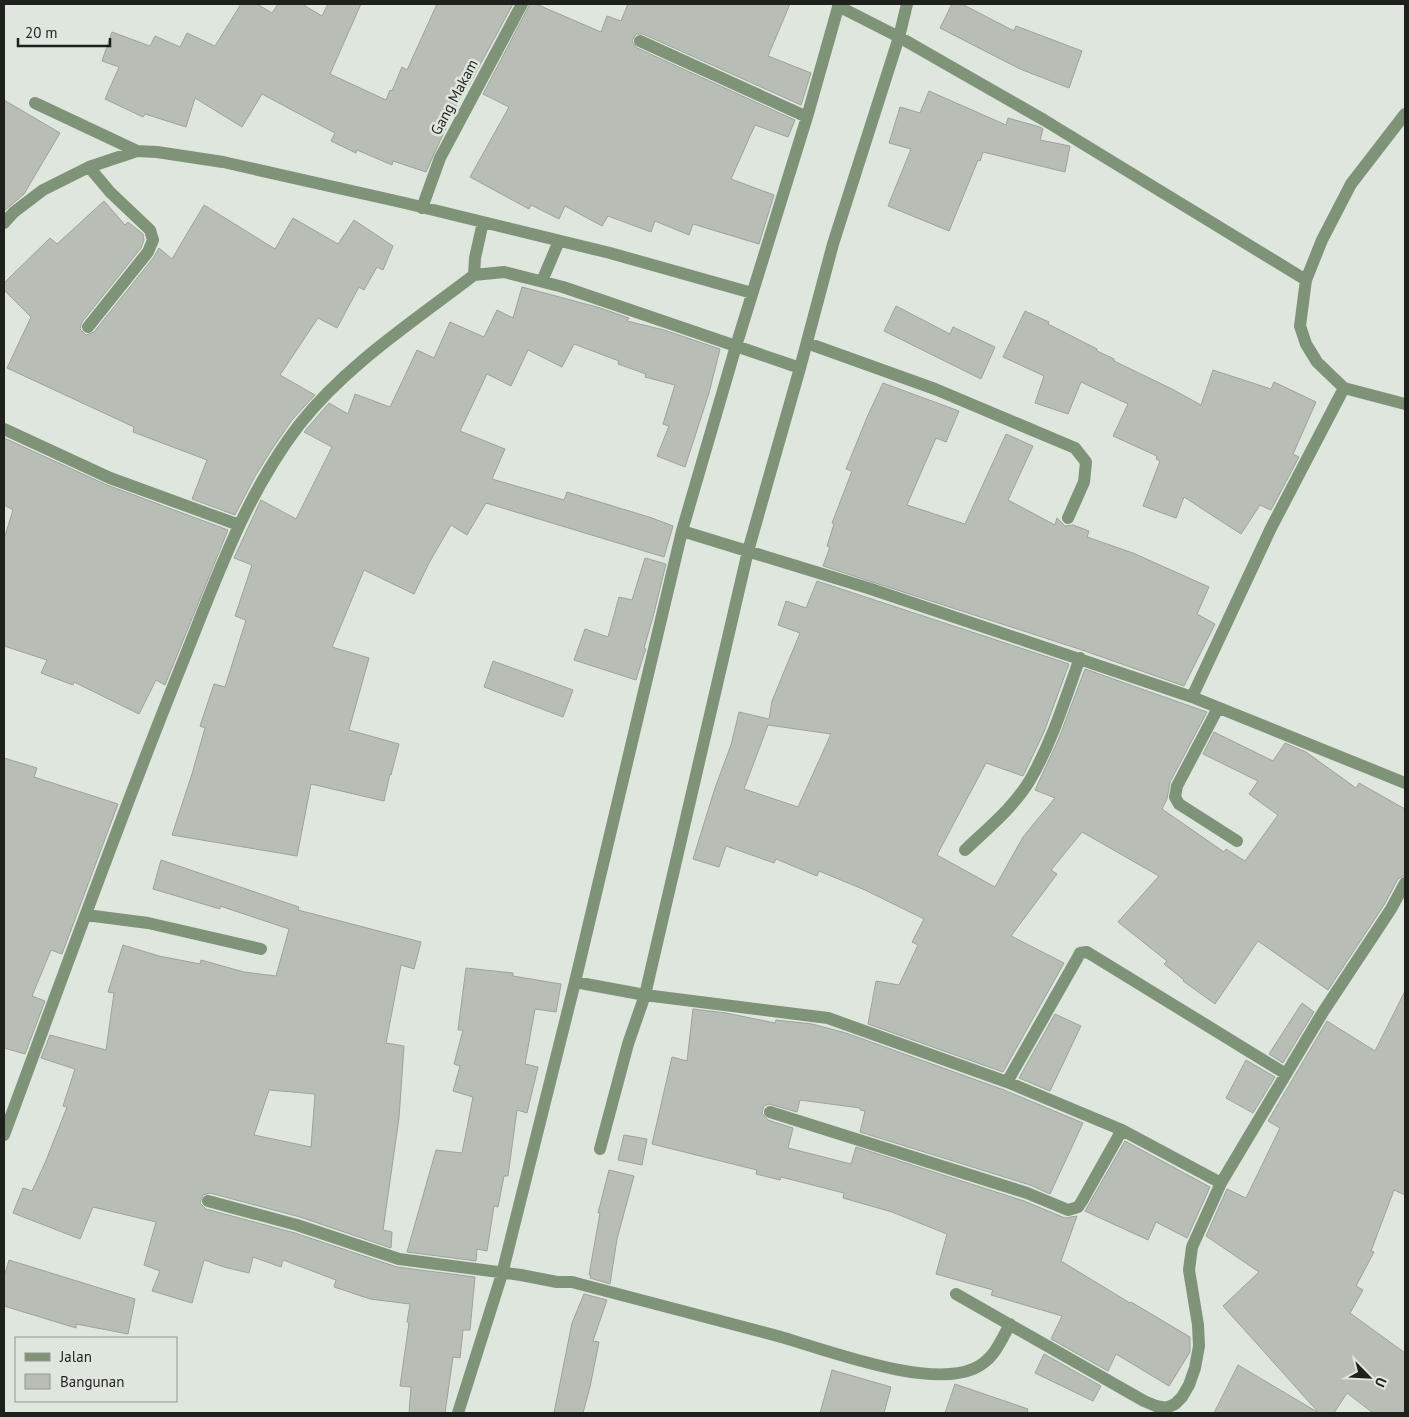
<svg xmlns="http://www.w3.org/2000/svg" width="1409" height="1417" font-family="'PT Sans',sans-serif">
	<rect width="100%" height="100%" fill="#dfe6dd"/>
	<path fill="#b8beb6" stroke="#9da39b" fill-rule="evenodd" d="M 241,4 L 257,4 L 272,13 L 278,4 L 302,4 L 322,16 L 328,4 L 361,4 L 330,74 L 386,100 L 390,90 L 392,91 L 402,67 L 407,70 L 437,4 L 513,4 L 468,87 L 465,86 L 426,172 L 393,161 L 392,165 L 357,150 L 356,153 L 331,141 L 335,133 L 262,94 L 242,127 L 195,98 L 186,127 L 145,114 L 143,117 L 105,99 L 119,67 L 102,61 L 112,32 L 150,46 L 155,36 L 180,47 L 187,33 L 215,46 Z
		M 530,4 L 536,4 L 601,32 L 607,16 L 621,21 L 628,4 L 790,4 L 768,56 L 811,73 L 801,105 L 643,34 L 636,34 L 632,41 L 637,48 L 795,120 L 788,137 L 755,125 L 731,179 L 774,195 L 759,244 L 693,224 L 689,235 L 655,221 L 651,232 L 608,216 L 602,226 L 565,206 L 559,219 L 531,205 L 529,209 L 470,177 L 509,107 L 483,94 Z
		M 952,4 L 962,4 L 1014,31 L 1016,26 L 1082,51 L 1069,88 L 1020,69 L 940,28 Z
		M 929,91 L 1006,125 L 1008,118 L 1040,127 L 1043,129 L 1040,140 L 1070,146 L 1065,172 L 983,152 L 980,161 L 978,160 L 949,231 L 888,206 L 911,149 L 889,143 L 900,107 L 920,113 Z
		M 4,100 L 60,133 L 24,194 L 4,211 Z
		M 104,201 L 125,225 L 128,222 L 143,234 L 144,240 L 141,248 L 82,322 L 80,329 L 86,335 L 94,332 L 154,257 L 159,248 L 172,259 L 204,205 L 275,249 L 293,218 L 338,244 L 354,220 L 393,246 L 383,270 L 377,267 L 364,290 L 359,287 L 337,328 L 318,318 L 280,375 L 315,395 L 292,420 L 272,449 L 254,478 L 235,515 L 192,499 L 207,460 L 133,432 L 134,427 L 7,368 L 31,317 L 4,290 L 4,283 L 50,238 L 57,244 Z
		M 522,287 L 597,307 L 629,318 L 627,321 L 664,330 L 720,349 L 709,393 L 685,467 L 657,456 L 669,426 L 663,424 L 675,385 L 645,377 L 646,374 L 618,364 L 619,361 L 574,344 L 562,367 L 528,350 L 511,386 L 487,374 L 460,431 L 505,449 L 492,479 L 564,500 L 567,492 L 652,518 L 673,526 L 664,557 L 486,503 L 467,535 L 451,525 L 429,563 L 414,594 L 364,570 L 332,647 L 369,658 L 349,730 L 399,744 L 391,775 L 390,774 L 384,801 L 311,784 L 297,856 L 172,835 L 192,774 L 205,728 L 200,726 L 214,684 L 225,687 L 246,620 L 235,616 L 252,565 L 234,558 L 261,500 L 296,519 L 332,447 L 304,432 L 329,403 L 348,414 L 355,394 L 390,407 L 417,350 L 434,358 L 450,322 L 484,337 L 497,310 L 513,318 Z
		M 896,306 L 950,334 L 953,327 L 995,347 L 981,379 L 884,331 Z
		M 1025,311 L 1049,322 L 1048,324 L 1097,349 L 1097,351 L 1114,359 L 1114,361 L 1172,389 L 1201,405 L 1213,370 L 1271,389 L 1274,382 L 1316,402 L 1293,454 L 1299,457 L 1271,510 L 1260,505 L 1241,534 L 1184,497 L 1176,518 L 1143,506 L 1160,461 L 1156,459 L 1157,456 L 1113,436 L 1128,404 L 1081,382 L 1068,414 L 1035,403 L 1044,376 L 1003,357 Z
		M 883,383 L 959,411 L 946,442 L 936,438 L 907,505 L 965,524 L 1006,434 L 1033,446 L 1008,500 L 1055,525 L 1057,518 L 1065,526 L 1073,525 L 1089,531 L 1087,537 L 1133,553 L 1209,587 L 1197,614 L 1215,624 L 1184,686 L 1082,650 L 823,566 L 830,547 L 827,546 L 834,524 L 832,523 L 852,471 L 846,469 L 868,415 Z
		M 4,438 L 107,485 L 228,530 L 165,685 L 156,680 L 139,714 L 74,682 L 73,685 L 41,673 L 47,660 L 4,646 L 4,539 L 13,510 L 4,505 Z
		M 645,558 L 666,564 L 653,617 L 644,648 L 646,649 L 644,654 L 636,680 L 574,660 L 585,629 L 608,637 L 619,597 L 632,600 Z
		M 817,581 L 1069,664 L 1044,732 L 1023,776 L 986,763 L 937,855 L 995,887 L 1023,837 L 1055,798 L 1035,790 L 1059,738 L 1085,669 L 1207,712 L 1170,782 L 1167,799 L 1162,809 L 1224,852 L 1226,849 L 1245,861 L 1278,815 L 1249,794 L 1258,781 L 1203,754 L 1214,732 L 1273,761 L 1285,743 L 1306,752 L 1356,788 L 1359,783 L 1405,809 L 1405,875 L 1398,879 L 1384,905 L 1328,990 L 1258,941 L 1215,1004 L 1183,981 L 1184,980 L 1164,964 L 1167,961 L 1118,922 L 1159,876 L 1082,832 L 1051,870 L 1057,874 L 1011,936 L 1064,963 L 1003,1072 L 868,1024 L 876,981 L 899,985 L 918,945 L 912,942 L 924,919 L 865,890 L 819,871 L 817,876 L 776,859 L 774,863 L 726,846 L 719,867 L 693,859 L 715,788 L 731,745 L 739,712 L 769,719 L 772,701 L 800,633 L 778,625 L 786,601 L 806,608 ZM 768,725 L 831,734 L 798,807 L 744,789 Z
		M 493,661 L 573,690 L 563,717 L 484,687 Z
		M 4,758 L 37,768 L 34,777 L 118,804 L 62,954 L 51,950 L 32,996 L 45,1001 L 25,1054 L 4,1048 Z
		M 161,860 L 299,907 L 298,910 L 421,942 L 414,969 L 401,965 L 386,1043 L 404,1046 L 399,1118 L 383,1230 L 392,1232 L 391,1248 L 300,1217 L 210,1193 L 203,1195 L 200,1203 L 206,1209 L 295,1233 L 397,1267 L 475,1277 L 470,1330 L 463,1330 L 460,1358 L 453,1357 L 445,1413 L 409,1413 L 411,1387 L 400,1386 L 409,1323 L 407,1322 L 410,1304 L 370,1299 L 334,1287 L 336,1280 L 283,1260 L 281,1267 L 253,1257 L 249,1273 L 224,1267 L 204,1260 L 192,1303 L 152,1291 L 160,1271 L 144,1265 L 156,1222 L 93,1207 L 80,1239 L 13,1213 L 23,1188 L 32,1191 L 45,1163 L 67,1107 L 63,1106 L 75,1069 L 41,1058 L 50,1035 L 106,1050 L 114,993 L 108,992 L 123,945 L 159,956 L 200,964 L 201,960 L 244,972 L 276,976 L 289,929 L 220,906 L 220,909 L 153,889 ZM 269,1090 L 315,1094 L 311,1147 L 254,1135 Z
		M 466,968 L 513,973 L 513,976 L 561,984 L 556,1012 L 535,1009 L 525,1064 L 538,1067 L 527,1113 L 517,1110 L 508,1176 L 504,1176 L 498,1207 L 494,1206 L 487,1251 L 477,1249 L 476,1261 L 407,1252 L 436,1150 L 462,1153 L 473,1097 L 453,1091 L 460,1066 L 454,1064 L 463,1030 L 458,1030 Z
		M 1405,991 L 1405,1195 L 1394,1190 L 1371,1251 L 1374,1252 L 1356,1286 L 1363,1290 L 1350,1313 L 1405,1353 L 1405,1413 L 1373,1413 L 1347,1393 L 1334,1413 L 1214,1413 L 1238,1365 L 1319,1413 L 1223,1306 L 1259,1272 L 1206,1236 L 1227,1189 L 1246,1198 L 1280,1128 L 1268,1121 L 1327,1021 L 1375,1051 Z
		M 1302,1003 L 1314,1012 L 1283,1063 L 1269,1054 Z
		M 693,1009 L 726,1013 L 775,1023 L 776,1020 L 812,1024 L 846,1033 L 1004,1090 L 1083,1123 L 1050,1194 L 1030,1185 L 860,1132 L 865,1111 L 860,1110 L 860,1108 L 800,1100 L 797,1112 L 769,1104 L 764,1106 L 762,1113 L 768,1120 L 793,1128 L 788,1148 L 851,1164 L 856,1147 L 1024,1201 L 1065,1218 L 1077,1216 L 1061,1261 L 1130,1303 L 1131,1302 L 1190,1337 L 1190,1352 L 1169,1386 L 1116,1354 L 1108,1371 L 1051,1339 L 1062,1316 L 991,1295 L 993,1290 L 936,1274 L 947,1234 L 892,1212 L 843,1198 L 844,1193 L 781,1177 L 780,1180 L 756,1174 L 757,1170 L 652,1144 L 672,1057 L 687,1061 Z
		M 1055,1014 L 1081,1026 L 1050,1091 L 1019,1078 Z
		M 1246,1060 L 1275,1077 L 1253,1113 L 1226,1098 Z
		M 624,1135 L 647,1139 L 642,1165 L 618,1160 Z
		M 1125,1141 L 1210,1187 L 1187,1238 L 1156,1222 L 1148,1240 L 1085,1211 Z
		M 609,1170 L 634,1176 L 617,1239 L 610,1284 L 590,1278 L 591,1275 L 589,1275 L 600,1213 L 598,1213 Z
		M 9,1260 L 135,1299 L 128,1334 L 76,1324 L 76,1328 L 4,1306 L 4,1277 Z
		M 584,1294 L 607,1300 L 593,1341 L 599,1342 L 590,1387 L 583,1413 L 554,1413 L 572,1323 Z
		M 1044,1354 L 1101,1386 L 1093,1401 L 1035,1373 Z
		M 832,1370 L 891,1387 L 884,1413 L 820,1413 Z
		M 955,1384 L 1028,1409 L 1027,1413 L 945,1413 Z"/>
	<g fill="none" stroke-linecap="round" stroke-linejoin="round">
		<path stroke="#7f9379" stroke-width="12" d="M 838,6 L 899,37 L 1044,120 L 1306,280
			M 640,41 L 807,117
			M 35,103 L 137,151
			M 1405,114 L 1351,184 L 1322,240 L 1306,280 L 1300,326 L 1306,344 L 1317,362 L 1344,388 L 1405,404
			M 422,208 L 440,158 L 522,4
			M 4,223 L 14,212 L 43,190 L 89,167 L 137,151 L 157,152 L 223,162 L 405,203 L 610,253 L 752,293
			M 474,275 L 475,258 L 483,222
			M 542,281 L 559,241
			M 88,327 L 148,252 L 153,240 L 150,230 L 110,192 L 89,167
			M 807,343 L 935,389 L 1075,448 L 1086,462 L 1084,482 L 1068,518
			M 4,429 L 110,478 L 239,525
			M 682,531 L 868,588 L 1192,697 L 1405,783
			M 1192,697 L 1271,528 L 1344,388
			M 1218,708 L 1177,786 L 1175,797 L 1179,804 L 1237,841
			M 965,850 C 988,828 1014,807 1030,780 C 1052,742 1065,699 1080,658
			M 86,915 L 148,923 L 261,949
			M 575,982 L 645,995 L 828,1018 L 1007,1082 L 1122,1130 L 1221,1183
			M 1007,1082 L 1078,957 L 1080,953 L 1087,952 L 1286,1074
			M 770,1112 L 1027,1193 L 1068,1210 L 1078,1207 L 1082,1201 L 1122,1130
			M 4,1135 C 62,979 118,823 180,669 C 214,585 243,498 299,425 C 346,365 414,321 474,275 L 504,272 L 563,287 L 800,368
			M 600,1149 L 628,1044 L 645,995 L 748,551 L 800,368 L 833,244 L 899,37 L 907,4
			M 208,1201 L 297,1225 L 399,1259 L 521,1275 L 557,1282 L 572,1282 C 640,1300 707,1318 774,1335 C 822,1348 926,1389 973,1369 C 993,1361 1000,1343 1010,1324
			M 956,1294 L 1144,1401 L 1156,1406 L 1166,1408 L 1175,1404 L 1182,1397 L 1189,1385 L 1195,1368 L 1199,1346 L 1198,1325 L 1189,1270 L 1192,1247 L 1221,1183 L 1323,1012 L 1391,909 L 1405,883
			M 458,1413 L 502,1274 L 575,982 L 682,531 L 736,346 L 807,117 L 839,4"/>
	</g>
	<g text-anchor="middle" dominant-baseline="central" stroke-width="5" stroke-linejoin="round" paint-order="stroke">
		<g font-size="15" fill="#1e201d" stroke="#dfe6dd">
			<text transform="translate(454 97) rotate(-62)">Gang Makam</text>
		</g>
	</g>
	<rect width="1409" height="1417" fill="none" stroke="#1e201d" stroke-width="10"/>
	<rect x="15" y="1337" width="162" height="65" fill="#dfe6dd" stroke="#929790"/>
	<rect x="25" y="1353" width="25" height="8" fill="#7f9379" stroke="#929790"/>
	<text x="60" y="1362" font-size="15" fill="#1e201d">Jalan</text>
	<rect x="25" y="1374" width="25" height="15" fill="#b8beb6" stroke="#929790"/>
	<text x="60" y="1387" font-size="15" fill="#1e201d">Bangunan</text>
	<g transform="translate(1369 1377) rotate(114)" stroke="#dfe6dd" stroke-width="4" paint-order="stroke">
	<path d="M0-4L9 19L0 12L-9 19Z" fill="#1e201d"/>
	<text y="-8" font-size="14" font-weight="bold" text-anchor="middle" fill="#1e201d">U</text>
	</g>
	<path d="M18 38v8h92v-8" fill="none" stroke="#1e201d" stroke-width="2.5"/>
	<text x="25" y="38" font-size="15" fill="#1e201d" stroke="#dfe6dd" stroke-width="4" paint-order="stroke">20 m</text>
</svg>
